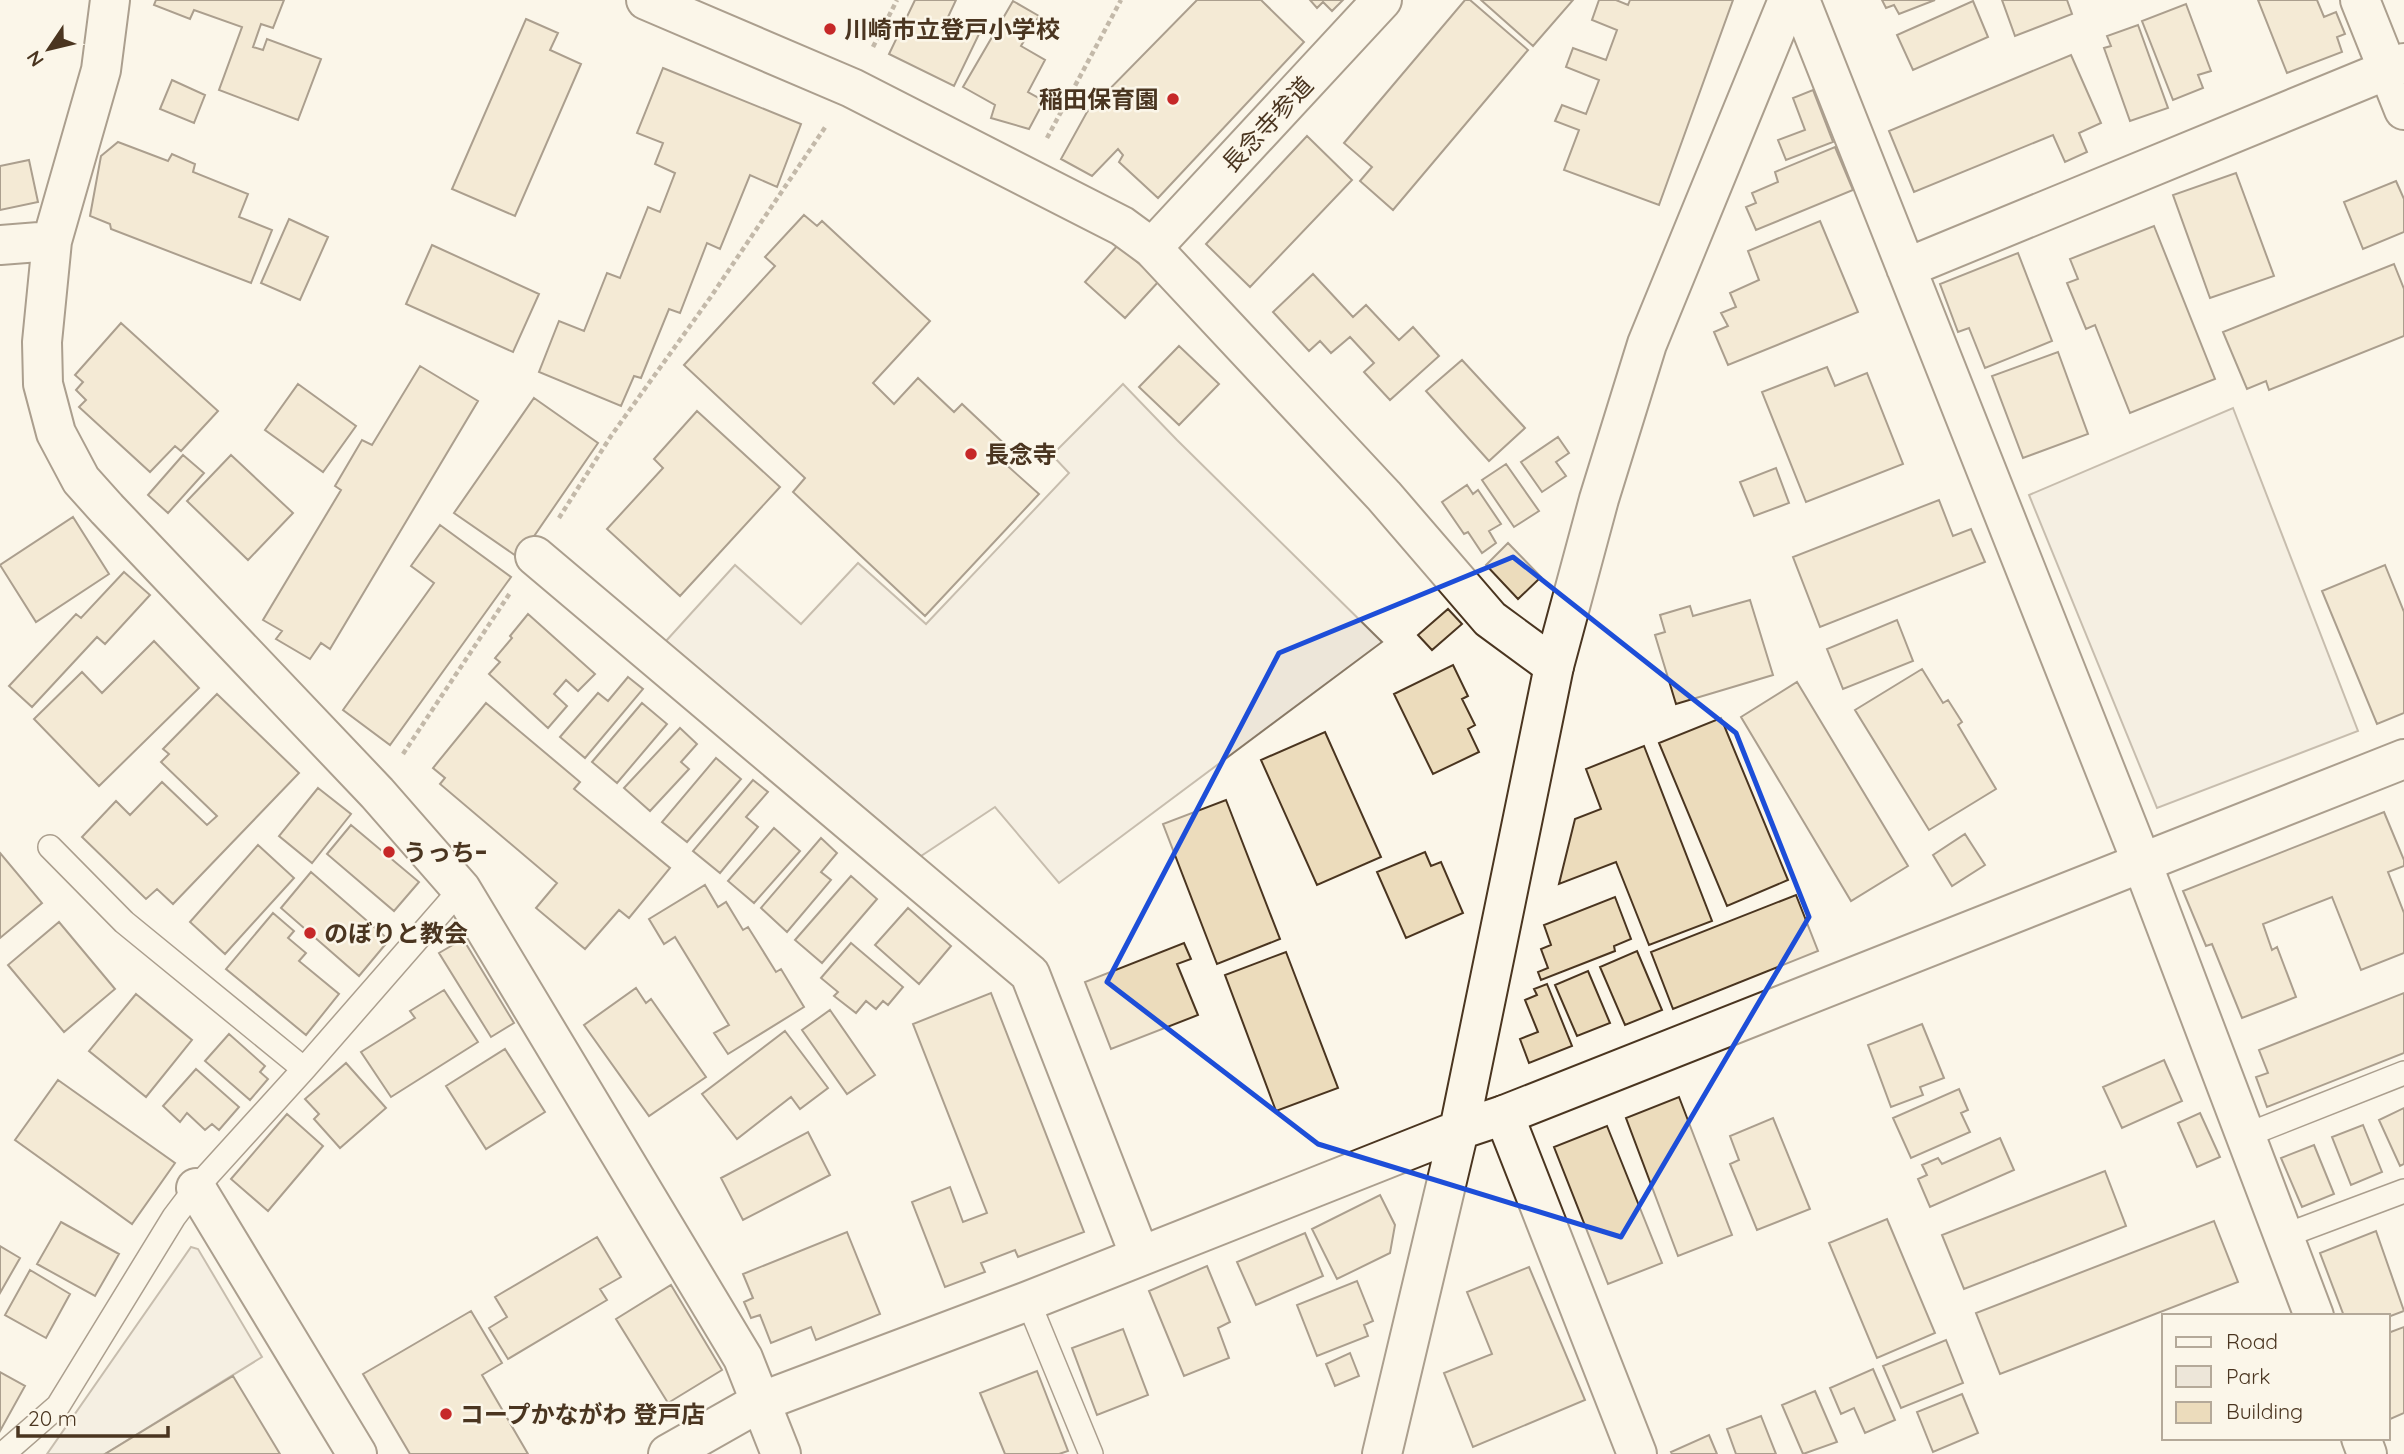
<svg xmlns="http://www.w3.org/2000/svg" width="2404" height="1454" font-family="Quicksand,'Noto Sans JP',sans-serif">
	<rect width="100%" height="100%" fill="#fbf6e9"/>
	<path fill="#ede6d9" stroke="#887966" stroke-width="2" d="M 1123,384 L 1177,440 L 1382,642 L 1059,883 L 995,807 L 921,856 L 666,641 L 735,565 L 801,624 L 858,563 L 926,624 L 1069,473 L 1052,455 Z
		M 2233,408 L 2358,731 L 2157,808 L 2029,495 Z
		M 191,1247 L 198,1249 L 262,1357 L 105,1454 L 47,1454 Z"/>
	<path fill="#ecdcbc" stroke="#4a3520" stroke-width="2" d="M 156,0 L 284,0 L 273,28 L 261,24 L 253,47 L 263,50 L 267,39 L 321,59 L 298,120 L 219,90 L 242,27 L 194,10 L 190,19 L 154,5 Z
		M 915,0 L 956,0 L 948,17 L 980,32 L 954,86 L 889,54 Z
		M 1197,0 L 1261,0 L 1304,42 L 1158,198 L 1119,162 L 1123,155 L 1118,149 L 1092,176 L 1061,159 L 1087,112 Z
		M 1310,0 L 1343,0 L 1332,11 L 1323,2 L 1317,8 Z
		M 1465,0 L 1470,0 L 1528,50 L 1393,210 L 1360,181 L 1372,167 L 1344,143 Z
		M 1481,0 L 1573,0 L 1533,46 Z
		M 1599,0 L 1616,0 L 1628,5 L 1630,0 L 1733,0 L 1659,205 L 1564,170 L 1579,130 L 1555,121 L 1562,105 L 1586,114 L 1599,80 L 1566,67 L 1573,48 L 1606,60 L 1617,30 L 1592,20 Z
		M 1882,0 L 1935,0 L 1899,14 L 1894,5 L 1886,8 Z
		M 2002,0 L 2067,0 L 2072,14 L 2015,36 Z
		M 2258,0 L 2317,0 L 2324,17 L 2336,12 L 2345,34 L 2337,37 L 2342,52 L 2287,73 Z
		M 1013,1 L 1039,16 L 1021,46 L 1045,60 L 1028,92 L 1044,101 L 1029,129 L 991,118 L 995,105 L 963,87 Z
		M 1973,1 L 1988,37 L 1913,70 L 1897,35 Z
		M 2186,4 L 2211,71 L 2198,75 L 2203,88 L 2173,100 L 2142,21 Z
		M 526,19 L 558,33 L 550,50 L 581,64 L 515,216 L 452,189 Z
		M 2138,25 L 2168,108 L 2130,121 L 2104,48 L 2111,46 L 2107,36 Z
		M 2071,55 L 2101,123 L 2079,133 L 2087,152 L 2065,162 L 2053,135 L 1914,192 L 1889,131 Z
		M 663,68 L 801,124 L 777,187 L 750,175 L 720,249 L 707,243 L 680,313 L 669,309 L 641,378 L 634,376 L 621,406 L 539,372 L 559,321 L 584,331 L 607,273 L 620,278 L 648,207 L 660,212 L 675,173 L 655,164 L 663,143 L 637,133 Z
		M 172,80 L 205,95 L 194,123 L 160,109 Z
		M 1813,90 L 1833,142 L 1786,160 L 1778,140 L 1805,130 L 1793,98 Z
		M 1307,136 L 1352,180 L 1250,287 L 1206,244 Z
		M 118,142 L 168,161 L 172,154 L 195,164 L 193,172 L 248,194 L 239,217 L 272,230 L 251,283 L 111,229 L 110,224 L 90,216 L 101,156 Z
		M 1835,147 L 1853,190 L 1756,230 L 1746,207 L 1756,203 L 1752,193 L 1778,182 L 1775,172 Z
		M 29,160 L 38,202 L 0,210 L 0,166 Z
		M 2236,173 L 2274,276 L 2210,298 L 2173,195 Z
		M 2396,181 L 2404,199 L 2404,232 L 2363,249 L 2344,202 Z
		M 804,215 L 817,226 L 822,221 L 930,321 L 873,383 L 894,404 L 918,378 L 954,412 L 962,404 L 1012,451 L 1002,461 L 1039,494 L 925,616 L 793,492 L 805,478 L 684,365 L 775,266 L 765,257 Z
		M 289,219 L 328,237 L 300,300 L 261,283 Z
		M 1820,221 L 1858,312 L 1728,365 L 1714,332 L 1728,326 L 1721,313 L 1736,307 L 1730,293 L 1759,280 L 1748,251 Z
		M 2154,226 L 2215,379 L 2130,413 L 2095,325 L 2086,329 L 2067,283 L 2078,279 L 2070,259 Z
		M 432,245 L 539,294 L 513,352 L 406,304 Z
		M 1118,245 L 1159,281 L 1125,318 L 1085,282 Z
		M 2018,253 L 2052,341 L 1985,368 L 1969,328 L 1958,332 L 1940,284 Z
		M 2394,264 L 2404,289 L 2404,336 L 2269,390 L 2266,381 L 2247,389 L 2223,332 Z
		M 1313,274 L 1353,317 L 1366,305 L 1399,340 L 1413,327 L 1439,356 L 1390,400 L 1364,372 L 1374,363 L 1350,337 L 1331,353 L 1320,341 L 1309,351 L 1273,312 Z
		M 121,323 L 218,411 L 181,451 L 175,446 L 150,472 L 79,407 L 86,400 L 76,390 L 83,382 L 75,375 Z
		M 1179,346 L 1219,384 L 1179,425 L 1139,387 Z
		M 2058,352 L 2088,434 L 2023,458 L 1992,376 Z
		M 1462,360 L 1525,428 L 1489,461 L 1426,391 Z
		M 420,366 L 478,401 L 330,649 L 321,643 L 310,659 L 276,639 L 282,631 L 263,620 L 341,490 L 335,486 L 362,440 L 372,445 Z
		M 1827,367 L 1835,386 L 1867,373 L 1903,464 L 1806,502 L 1762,392 Z
		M 298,384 L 356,426 L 323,472 L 265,430 Z
		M 534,398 L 598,443 L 519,558 L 454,513 Z
		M 697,411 L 780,487 L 680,596 L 607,529 L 663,468 L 654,459 Z
		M 1558,437 L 1569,453 L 1556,462 L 1566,476 L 1542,492 L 1521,462 Z
		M 183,455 L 204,473 L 168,513 L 148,495 Z
		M 231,455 L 293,513 L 248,560 L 187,501 Z
		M 1506,464 L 1539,511 L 1514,527 L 1482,480 Z
		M 1776,468 L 1789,503 L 1754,516 L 1740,482 Z
		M 1467,485 L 1473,494 L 1478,490 L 1501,524 L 1489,531 L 1496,543 L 1482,553 L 1468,532 L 1464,534 L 1442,502 Z
		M 1939,500 L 1953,536 L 1971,529 L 1985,562 L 1820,627 L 1793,557 Z
		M 73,517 L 109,574 L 36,622 L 0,565 Z
		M 440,525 L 511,577 L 390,745 L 343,710 L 434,583 L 411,566 Z
		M 1508,543 L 1541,577 L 1518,599 L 1486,565 Z
		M 2385,565 L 2404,612 L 2404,713 L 2377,724 L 2322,591 Z
		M 124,572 L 150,595 L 105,644 L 97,637 L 32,707 L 9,686 L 76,614 L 81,618 Z
		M 1750,600 L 1773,675 L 1676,704 L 1655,635 L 1665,632 L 1660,615 L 1690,606 L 1693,616 Z
		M 1448,609 L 1462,624 L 1432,650 L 1418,635 Z
		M 528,614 L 595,674 L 578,691 L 566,680 L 554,694 L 567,706 L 548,728 L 489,674 L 500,662 L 495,658 L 512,638 L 510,636 Z
		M 1897,620 L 1913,661 L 1843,689 L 1827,649 Z
		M 154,641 L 199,688 L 99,786 L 34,719 L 82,672 L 102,693 Z
		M 1453,665 L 1468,696 L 1462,699 L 1475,725 L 1468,729 L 1479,752 L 1433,774 L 1394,694 Z
		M 1922,669 L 1943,703 L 1948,700 L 1962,722 L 1958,725 L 1996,789 L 1929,830 L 1855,710 Z
		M 628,677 L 643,689 L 585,758 L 560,737 L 598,693 L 608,701 Z
		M 1797,682 L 1908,866 L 1851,901 L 1741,717 Z
		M 217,694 L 299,773 L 173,904 L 157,889 L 146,899 L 82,837 L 116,801 L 130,815 L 162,782 L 207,825 L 217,816 L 161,762 L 169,754 L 163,749 Z
		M 486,703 L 580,782 L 574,789 L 670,868 L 629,918 L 619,910 L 585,949 L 536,908 L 557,883 L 440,784 L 445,778 L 433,768 Z
		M 642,703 L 667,724 L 617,783 L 592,762 Z
		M 1721,718 L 1788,880 L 1727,906 L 1659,743 Z
		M 680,728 L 697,744 L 681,762 L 689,769 L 650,811 L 624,788 Z
		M 1325,732 L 1381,857 L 1317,885 L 1261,760 Z
		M 1644,746 L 1712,921 L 1649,945 L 1616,862 L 1559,884 L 1575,819 L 1601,809 L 1586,769 Z
		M 716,758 L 741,779 L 687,842 L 662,822 Z
		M 753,780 L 768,792 L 746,817 L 758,827 L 720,873 L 693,851 Z
		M 318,788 L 351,814 L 312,863 L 279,836 Z
		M 1226,800 L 1280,939 L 1217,964 L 1163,824 Z
		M 2384,812 L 2404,860 L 2404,866 L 2388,872 L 2404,913 L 2404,953 L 2361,970 L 2332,897 L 2263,924 L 2272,950 L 2277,947 L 2296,997 L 2242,1018 L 2212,944 L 2206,946 L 2183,891 Z
		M 351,825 L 419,882 L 394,911 L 327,854 Z
		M 774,828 L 800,851 L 754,903 L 728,881 Z
		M 1965,834 L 1985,865 L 1952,886 L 1933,855 Z
		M 821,838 L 837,853 L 821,872 L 831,880 L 787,932 L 761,908 Z
		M 258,845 L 294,878 L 225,954 L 190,922 Z
		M 1425,852 L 1431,866 L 1441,862 L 1463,913 L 1406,938 L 1377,872 Z
		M 0,853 L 42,903 L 0,938 Z
		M 311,872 L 389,940 L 359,976 L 281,908 Z
		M 851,876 L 877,899 L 822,963 L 795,940 Z
		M 705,885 L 718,907 L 726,902 L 743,930 L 748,927 L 776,972 L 781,969 L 804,1007 L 728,1054 L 714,1033 L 729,1025 L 675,937 L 664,944 L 649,919 Z
		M 1796,895 L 1818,951 L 1673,1009 L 1651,952 Z
		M 1615,897 L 1631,939 L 1614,946 L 1615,951 L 1541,980 L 1538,972 L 1548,968 L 1541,949 L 1551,945 L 1544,925 Z
		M 908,908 L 951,946 L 919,984 L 875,945 Z
		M 273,913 L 294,931 L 288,938 L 306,953 L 299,961 L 339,994 L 306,1035 L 226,969 Z
		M 59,922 L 115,989 L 64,1032 L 8,965 Z
		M 463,939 L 514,1023 L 491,1037 L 439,953 Z
		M 851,943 L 903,987 L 888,1005 L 883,1001 L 876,1009 L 866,1001 L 856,1013 L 834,996 L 838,992 L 821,978 Z
		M 1184,943 L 1191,959 L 1177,964 L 1198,1015 L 1111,1049 L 1085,982 Z
		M 1637,951 L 1662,1010 L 1625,1025 L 1600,967 Z
		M 1286,952 L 1338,1088 L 1276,1111 L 1225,975 Z
		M 1588,971 L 1610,1023 L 1577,1036 L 1555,985 Z
		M 1547,984 L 1572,1046 L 1529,1063 L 1520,1039 L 1538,1032 L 1525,1000 L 1537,995 L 1534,989 Z
		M 636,988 L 646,1003 L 651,999 L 706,1077 L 649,1116 L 584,1025 Z
		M 444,990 L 478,1042 L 391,1097 L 361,1052 L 415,1018 L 410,1011 Z
		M 991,993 L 1084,1232 L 1018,1257 L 1015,1250 L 981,1263 L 985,1272 L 945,1287 L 912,1202 L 950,1187 L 963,1222 L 987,1213 L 913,1024 Z
		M 2404,993 L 2404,1053 L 2267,1107 L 2256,1077 L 2268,1073 L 2259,1050 Z
		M 136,994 L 192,1040 L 146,1097 L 89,1051 Z
		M 830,1010 L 875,1075 L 847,1094 L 802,1030 Z
		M 1922,1024 L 1944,1078 L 1920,1087 L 1923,1095 L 1891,1107 L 1868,1045 Z
		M 785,1031 L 828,1088 L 800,1109 L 791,1097 L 737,1139 L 702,1094 Z
		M 229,1034 L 265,1066 L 260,1072 L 268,1079 L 250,1100 L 205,1061 Z
		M 505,1049 L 545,1112 L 486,1149 L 446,1086 Z
		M 2164,1060 L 2182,1101 L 2122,1128 L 2103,1087 Z
		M 346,1063 L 386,1108 L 340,1148 L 314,1119 L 319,1114 L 305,1099 Z
		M 196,1069 L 239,1107 L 219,1130 L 212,1124 L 205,1130 L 187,1113 L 180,1122 L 163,1106 Z
		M 58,1080 L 175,1163 L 132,1224 L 15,1140 Z
		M 1959,1089 L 1968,1110 L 1961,1113 L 1970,1132 L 1911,1158 L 1893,1118 Z
		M 1679,1097 L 1732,1235 L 1678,1256 L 1626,1118 Z
		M 2404,1108 L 2404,1164 L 2400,1166 L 2379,1120 Z
		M 2200,1113 L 2220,1157 L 2197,1167 L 2178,1123 Z
		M 287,1114 L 323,1146 L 268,1211 L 231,1179 Z
		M 1773,1118 L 1810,1209 L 1757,1230 L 1730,1164 L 1739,1160 L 1730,1136 Z
		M 2363,1125 L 2382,1172 L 2351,1185 L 2332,1137 Z
		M 1607,1126 L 1662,1263 L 1608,1284 L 1554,1147 Z
		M 808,1132 L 830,1175 L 743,1220 L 721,1178 Z
		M 2000,1138 L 2014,1170 L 1930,1207 L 1918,1179 L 1927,1175 L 1922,1165 L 1938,1158 L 1942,1164 Z
		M 2314,1145 L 2334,1194 L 2302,1207 L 2281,1158 Z
		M 2105,1171 L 2126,1226 L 1964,1289 L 1942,1235 Z
		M 1380,1195 L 1395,1225 L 1390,1253 L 1337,1279 L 1312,1229 Z
		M 1887,1219 L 1935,1333 L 1877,1358 L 1829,1243 Z
		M 2214,1221 L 2238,1282 L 2000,1374 L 1976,1313 Z
		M 61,1222 L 119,1254 L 95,1296 L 37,1264 Z
		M 2376,1231 L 2404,1311 L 2388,1317 L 2344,1316 L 2320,1253 Z
		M 847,1232 L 880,1314 L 816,1340 L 811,1327 L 771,1343 L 760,1315 L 751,1318 L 744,1302 L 753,1298 L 743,1274 Z
		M 1305,1233 L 1323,1276 L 1256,1305 L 1237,1262 Z
		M 597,1237 L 621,1277 L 600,1289 L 607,1300 L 508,1359 L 489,1328 L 507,1317 L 495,1297 Z
		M 0,1246 L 20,1258 L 0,1293 Z
		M 1207,1266 L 1230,1322 L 1218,1328 L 1229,1358 L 1184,1376 L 1149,1291 Z
		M 1529,1267 L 1585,1400 L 1473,1447 L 1444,1373 L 1492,1354 L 1467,1292 Z
		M 30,1270 L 70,1294 L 46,1338 L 5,1315 Z
		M 1357,1281 L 1373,1321 L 1364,1325 L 1368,1336 L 1317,1356 L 1297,1305 Z
		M 671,1285 L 722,1370 L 668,1403 L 616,1319 Z
		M 471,1311 L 502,1363 L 482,1375 L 528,1454 L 410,1454 L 363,1374 Z
		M 2404,1327 L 2404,1413 L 2388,1420 L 2388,1333 Z
		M 1123,1329 L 1148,1395 L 1097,1415 L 1072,1348 Z
		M 1946,1340 L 1963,1383 L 1901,1408 L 1883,1366 Z
		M 1350,1353 L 1359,1376 L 1335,1386 L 1326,1364 Z
		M 1873,1369 L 1895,1420 L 1865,1433 L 1854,1408 L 1841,1414 L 1830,1388 Z
		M 1037,1371 L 1068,1451 L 1059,1454 L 1005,1454 L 980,1393 Z
		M 0,1372 L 25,1386 L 0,1431 Z
		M 233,1376 L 280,1454 L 105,1454 Z
		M 1815,1391 L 1837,1442 L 1803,1454 L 1782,1405 Z
		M 1962,1394 L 1978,1433 L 1933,1452 L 1917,1412 Z
		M 1761,1416 L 1776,1454 L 1736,1454 L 1727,1429 Z
		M 1709,1435 L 1717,1454 L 1672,1454 L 1671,1452 Z"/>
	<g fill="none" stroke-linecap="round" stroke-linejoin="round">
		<defs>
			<path id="lane" d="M 50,847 L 124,922 L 304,1069
				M 2247,1135 L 2404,1073
				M 2284,1236 L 2404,1191
				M 1028,1301 L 1091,1454
				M 3,1454 L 58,1406 L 174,1217 L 196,1188 L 304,1069 L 461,889"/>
			<path id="street" d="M 110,0 L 101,70 L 52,241 L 42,342 L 43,384 L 56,433 L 81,480 L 107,509 L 377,793 L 461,889 L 743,1358 L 781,1454
				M 646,0 L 852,88 L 1122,226 L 1152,248 L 1384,496 L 1490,619 L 1554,666
				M 1800,0 L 2142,863 L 2314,1316
				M 2360,0 L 2404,110
				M 0,245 L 52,241
				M 1152,248 L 1382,0
				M 1906,268 L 2404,63
				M 535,556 L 1030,974 L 1140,1256
				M 1504,1115 L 1637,1454
				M 196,1188 L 357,1454
				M 2361,1438 L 2367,1454
				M 668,1454 L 760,1402"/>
			<path id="secondary" d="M 760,1402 L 1028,1301 L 1459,1130 L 1504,1115 L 2404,759
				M 1382,1454 L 1459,1130 L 1554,666 L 1599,499 L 1647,344 L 1788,0"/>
		</defs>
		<use href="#lane" stroke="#4a3520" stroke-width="26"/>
		<use href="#street" stroke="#4a3520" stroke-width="42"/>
		<use href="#secondary" stroke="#4a3520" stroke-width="42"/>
		<path stroke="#7f6f5c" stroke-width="4.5" stroke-dasharray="5 3.5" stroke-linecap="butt" d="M 873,47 L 897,0
			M 1047,138 L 1121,0
			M 559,518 L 611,436 L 710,298 L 826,126
			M 403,754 L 510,593"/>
		<use href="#lane" stroke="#fbf6e9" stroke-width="23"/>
		<use href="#street" stroke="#fbf6e9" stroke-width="38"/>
		<use href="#secondary" stroke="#fbf6e9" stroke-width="38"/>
	</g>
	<path d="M0 0H2404V1454H0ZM 1513,557 L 1736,733 L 1809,917 L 1621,1237 L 1318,1144 L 1107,982 L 1279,653 Z" fill="#fbf6e9" fill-opacity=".55" fill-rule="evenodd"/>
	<path fill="none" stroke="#1d4ed8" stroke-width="5" stroke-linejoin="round" d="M 1513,557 L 1736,733 L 1809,917 L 1621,1237 L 1318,1144 L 1107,982 L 1279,653 Z"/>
	<g fill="#c62828" stroke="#fbf6e9" stroke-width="2.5">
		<circle cx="830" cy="29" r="7"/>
		<circle cx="1173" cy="99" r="7"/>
		<circle cx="971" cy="454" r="7"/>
		<circle cx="389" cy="852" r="7"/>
		<circle cx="310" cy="933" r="7"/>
		<circle cx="446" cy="1414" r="7"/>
	</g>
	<g text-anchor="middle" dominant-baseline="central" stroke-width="5" stroke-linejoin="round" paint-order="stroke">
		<g font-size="24" font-weight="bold" fill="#4a3520" stroke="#fbf6e9" text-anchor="start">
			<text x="844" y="29">川崎市立登戸小学校</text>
			<text x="1159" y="99" text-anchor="end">稲田保育園</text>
			<text x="985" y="454">長念寺</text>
			<text x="403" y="852">うっちｰ</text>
			<text x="324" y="933">のぼりと教会</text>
			<text x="460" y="1414">コープかながわ 登戸店</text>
		</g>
		<g font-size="24" fill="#4a3520" stroke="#fbf6e9">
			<text transform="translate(1267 124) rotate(-47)">長念寺参道</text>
		</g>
	</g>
	<rect x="2162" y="1314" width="228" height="126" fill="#fbf6e9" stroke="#b4a999" stroke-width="2"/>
	<rect x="2176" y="1337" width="35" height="10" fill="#fbf6e9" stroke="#b4a999" stroke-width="2"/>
	<text x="2226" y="1349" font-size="21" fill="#4a3520">Road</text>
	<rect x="2176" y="1366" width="35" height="21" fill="#ede6d9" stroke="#b4a999" stroke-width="2"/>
	<text x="2226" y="1384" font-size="21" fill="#4a3520">Park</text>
	<rect x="2176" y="1402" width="35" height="21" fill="#ecdcbc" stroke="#b4a999" stroke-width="2"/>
	<text x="2226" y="1419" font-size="21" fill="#4a3520">Building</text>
	<g transform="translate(49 49) rotate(235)" stroke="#fbf6e9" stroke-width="5" paint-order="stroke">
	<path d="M0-5L12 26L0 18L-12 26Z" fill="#4a3520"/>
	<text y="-10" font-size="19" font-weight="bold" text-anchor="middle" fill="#4a3520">N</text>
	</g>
	<path d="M18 1426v10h150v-10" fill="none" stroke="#4a3520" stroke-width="3.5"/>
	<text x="28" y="1426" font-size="21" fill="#4a3520" stroke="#fbf6e9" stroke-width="5" paint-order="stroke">20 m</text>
</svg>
